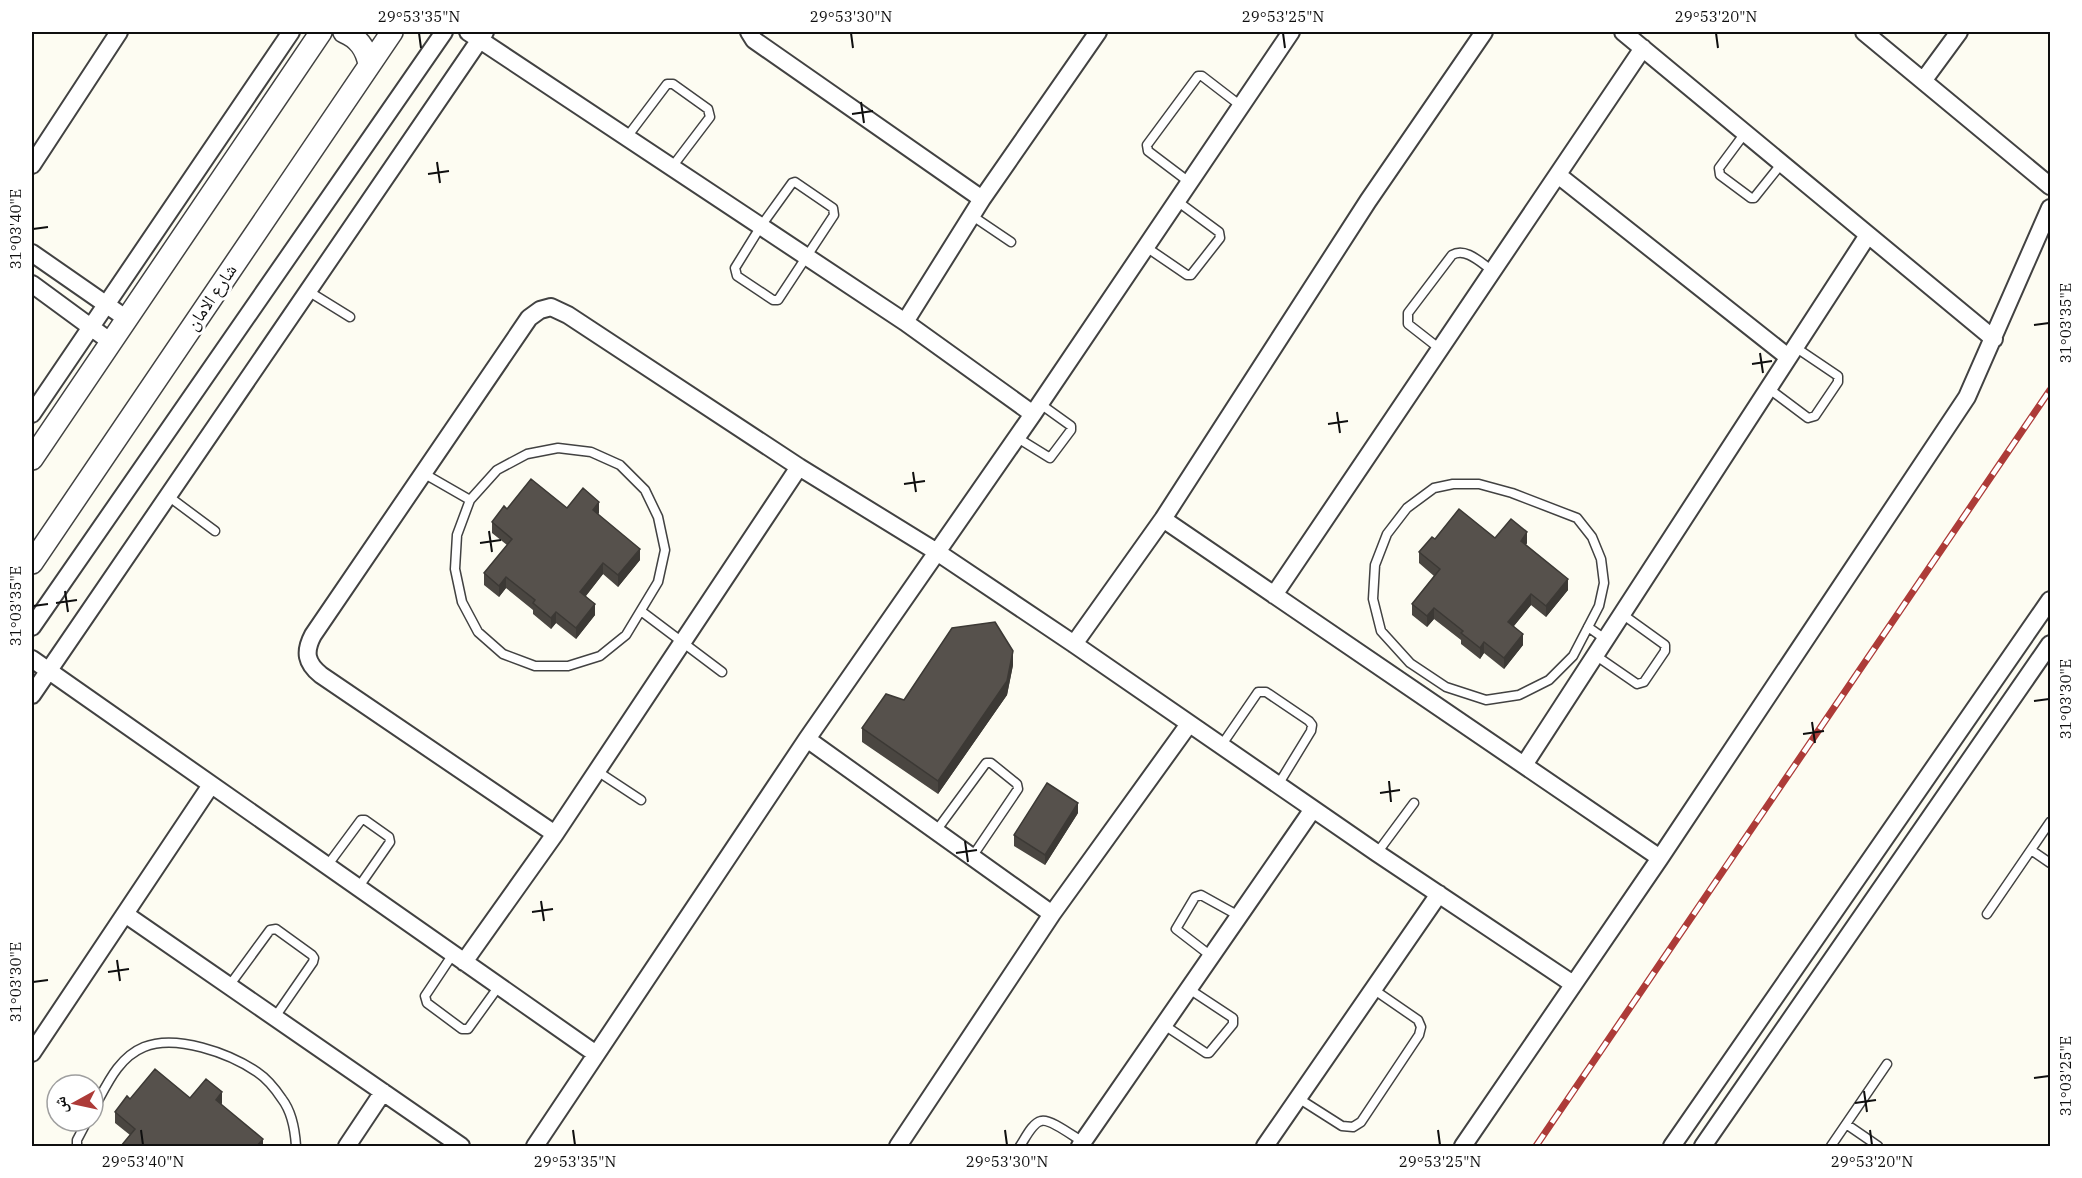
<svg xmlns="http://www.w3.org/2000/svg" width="2082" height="1178" font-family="'IBM Plex Serif','Noto Naskh Arabic',serif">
	<rect width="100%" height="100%" fill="#fdfcf2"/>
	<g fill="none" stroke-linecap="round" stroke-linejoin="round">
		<defs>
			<path id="service" d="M 1745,133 L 1719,168 L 1720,175 L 1751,198 L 1754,198 L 1782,163
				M 627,137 L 667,84 L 673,84 L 708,109 L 710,117 L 672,167
				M 795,182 L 833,208 L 834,215 L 778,300 L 773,300 L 737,276 L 735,268 L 761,226 L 792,183 Z
				M 1189,182 L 1148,151 L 1147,145 L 1198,76 L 1202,76 L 1241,106
				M 971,215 L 1011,242
				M 1146,247 L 1187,275 L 1191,275 L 1220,238 L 1219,232 L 1177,201
				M 308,291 L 350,317
				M 1440,349 L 1408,324 L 1408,313 L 1452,255 C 1466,247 1481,263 1493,271
				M 1768,388 L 1808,418 L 1815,416 L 1838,382 L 1838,376 L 1795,347
				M 1016,437 L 1050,458 L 1071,430 L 1071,426 L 1039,403
				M 558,448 L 591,452 L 620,465 L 645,490 L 658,517 L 665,550 L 658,582 L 626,635 L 600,656 L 568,666 L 535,666 L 503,654 L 478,632 L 462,602 L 455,569 L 457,535 L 470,500 L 497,470 L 527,454 Z
				M 423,473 L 470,500
				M 1453,484 L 1479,484 L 1512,493 L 1577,518 L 1592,537 L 1601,559 L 1604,583 L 1599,606 L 1573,656 L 1549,680 L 1519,695 L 1486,700 L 1446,687 L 1410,663 L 1381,631 L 1373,599 L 1375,565 L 1387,534 L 1407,508 L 1434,488 Z
				M 168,496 L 215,531
				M 641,611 L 722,672
				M 1588,627 L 1605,639
				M 1595,655 L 1637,684 L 1644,682 L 1665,651 L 1665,645 L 1622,614
				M 1221,746 L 1258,692 L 1266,692 L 1309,721 L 1312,725 L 1311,731 L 1278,785
				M 597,771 L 641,800
				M 936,831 L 986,763 L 991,763 L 1017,784 L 1018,789 L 972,857
				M 2031,850 L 2050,863
				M 1377,853 L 1414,803
				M 327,866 L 361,820 L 365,820 L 389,837 L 390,842 L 358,888
				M 1987,914 L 2050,822
				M 453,954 L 425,996 L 427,1003 L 462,1029 L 468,1029 L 499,986
				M 1211,956 L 1176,929 L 1195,897 L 1201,895 L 1239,916
				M 229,986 L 270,930 L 276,929 L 312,955 L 314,958 L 313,962 L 275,1017
				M 1164,1025 L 1206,1053 L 1209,1053 L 1233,1024 L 1233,1018 L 1189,989
				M 1298,1098 L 1342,1126 L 1353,1127 L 1361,1122 L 1419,1035 L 1421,1027 L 1418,1020 L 1373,989
				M 93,1110 C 106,1087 117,1058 144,1047 C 176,1034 229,1053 257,1072 C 266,1078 276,1090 282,1099 C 292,1112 295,1130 296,1146
				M 1846,1124 L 1878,1146
				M 77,1146 L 77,1140 L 87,1121
				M 1020,1146 C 1025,1139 1032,1123 1041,1121 C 1050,1118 1074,1137 1083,1142
				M 1831,1146 L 1887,1064"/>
			<path id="minor" d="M 468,32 L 905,322 L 1033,414
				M 749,32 L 754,40 L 982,199
				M 1623,32 L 1994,339
				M 1864,32 L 2050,186
				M 1923,81 L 1959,32
				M 32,165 L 119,32
				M 1558,175 L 1788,357
				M 32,253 L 127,319
				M 32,284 L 111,342
				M 905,322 L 982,199 L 1098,32
				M 32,414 L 291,32
				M 1163,519 L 1660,858
				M 1274,595 L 1643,48
				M 32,627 L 444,32
				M 1074,644 L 1163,519 L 1368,201 L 1484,32
				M 32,659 L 596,1054
				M 32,695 L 485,32
				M 807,739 L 1052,914
				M 1524,765 L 1868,235
				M 555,834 L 321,675 C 306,663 304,652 313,635 L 529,318 L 540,310 L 551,307 L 568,315 L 799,467 L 937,552 L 1074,644 L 1377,853 L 1573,984
				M 125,914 L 461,1146
				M 464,962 L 555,834 L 799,467
				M 32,1053 L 211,785
				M 347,1146 L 383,1092
				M 535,1146 L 807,739 L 1033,414 L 1291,32
				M 898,1146 L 1052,914 L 1189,724
				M 1080,1146 L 1313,809
				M 1265,1146 L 1439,894
				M 1463,1146 L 1660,858 L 1967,397 L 2050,208
				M 1672,1146 L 2050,600
				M 1703,1146 L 2050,644"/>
			<path id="tertiary" d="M 344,32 C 359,38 366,49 369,64
				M 32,459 L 321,32
				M 32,563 L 392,32"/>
		</defs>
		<use href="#service" stroke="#424242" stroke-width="11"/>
		<use href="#minor" stroke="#424242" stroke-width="20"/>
		<use href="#tertiary" stroke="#424242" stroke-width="24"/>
		<use href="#service" stroke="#fff" stroke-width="8"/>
		<use href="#minor" stroke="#fff" stroke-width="16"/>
		<use href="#tertiary" stroke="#fff" stroke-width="21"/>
		<defs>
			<path id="rail" d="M 1536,1146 L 2050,390"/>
		</defs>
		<use href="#rail" stroke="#ad3b38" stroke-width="7"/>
		<use href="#rail" stroke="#fff" stroke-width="4.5" stroke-dasharray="14" stroke-linecap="butt"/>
	</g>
	<path fill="#4a4641" d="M 567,508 L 599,513 L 598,514 L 640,560 L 618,587 L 603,574 L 586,596 L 595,615 L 576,639 L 556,623 L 551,629 L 533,614 L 533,610 L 506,588 L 499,597 L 484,585 L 484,573 L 507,545 L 492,533 L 492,522 L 507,509 Z
		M 1495,538 L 1527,543 L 1526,545 L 1568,590 L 1546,617 L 1531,605 L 1514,626 L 1523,645 L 1504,669 L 1484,653 L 1480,659 L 1461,644 L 1461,640 L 1434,619 L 1427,627 L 1412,615 L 1412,604 L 1434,576 L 1419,563 L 1419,552 L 1435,539 Z
		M 1013,665 L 1007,695 L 938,794 L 862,742 L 862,728 L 904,700 Z
		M 1078,813 L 1045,865 L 1014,846 L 1014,835 Z
		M 190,1098 L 222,1103 L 221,1105 L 263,1146 L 130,1135 L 115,1123 L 115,1112 Z"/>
	<path fill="#3c3935" d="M 599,502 L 599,513 L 593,521 L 593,510 Z
		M 1527,532 L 1527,543 L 1521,552 L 1521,541 Z
		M 640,549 L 640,560 L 618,587 L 618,575 Z
		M 603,563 L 603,574 L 580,603 L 580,592 Z
		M 506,577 L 506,588 L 499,597 L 499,586 Z
		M 1568,579 L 1568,590 L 1546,617 L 1546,606 Z
		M 1531,594 L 1531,605 L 1508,633 L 1508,622 Z
		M 595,604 L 595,615 L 576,639 L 576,628 Z
		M 1434,608 L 1434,619 L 1427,627 L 1427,616 Z
		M 556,612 L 556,623 L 551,629 L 551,618 Z
		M 1523,634 L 1523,645 L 1504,669 L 1504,658 Z
		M 1484,642 L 1484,653 L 1480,659 L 1480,648 Z
		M 1013,651 L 1013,665 L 1007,695 L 938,794 L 938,781 Z
		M 1078,803 L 1078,813 L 1045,865 L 1045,855 Z
		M 222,1092 L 222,1103 L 216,1111 L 216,1100 Z
		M 263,1139 L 263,1146 L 257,1146 Z"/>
	<path fill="#56514c" stroke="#3c3935" stroke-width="1.5" d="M 531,479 L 567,508 L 583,488 L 599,502 L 593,510 L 640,549 L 618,575 L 603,563 L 580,592 L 595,604 L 576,628 L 556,612 L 551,618 L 533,603 L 535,600 L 506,577 L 499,586 L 484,573 L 512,539 L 492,522 L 504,506 L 507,509 Z
		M 1459,509 L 1495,538 L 1511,519 L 1527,532 L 1521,541 L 1568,579 L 1546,606 L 1531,594 L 1508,622 L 1523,634 L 1504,658 L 1484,642 L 1480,648 L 1461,633 L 1463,631 L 1434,608 L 1427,616 L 1412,604 L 1440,569 L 1419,552 L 1432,537 L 1435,539 Z
		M 995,622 L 1013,651 L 1007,681 L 938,781 L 862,728 L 886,694 L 904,700 L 952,628 Z
		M 1047,783 L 1078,803 L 1045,855 L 1014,835 Z
		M 155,1069 L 190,1098 L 206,1079 L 222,1092 L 216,1100 L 263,1139 L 257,1146 L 121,1146 L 135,1129 L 115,1112 L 127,1096 L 130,1099 Z"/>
	<path fill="none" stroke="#0f0f0f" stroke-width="2" d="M 419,33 L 421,48M 851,33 L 853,48M 1283,33 L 1285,48M 1716,33 L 1718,48M 861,102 L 864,123M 852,114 L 873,111M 437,162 L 440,183M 428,174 L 449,171M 33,229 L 48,227M 2034,325 L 2049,323M 1760,353 L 1763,373M 1752,364 L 1772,361M 1337,412 L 1340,433M 1328,424 L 1348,421M 913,472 L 916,492M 904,484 L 925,481M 489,531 L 492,552M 480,543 L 501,540M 65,591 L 68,612M 56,603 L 77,600M 33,606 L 48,604M 2034,701 L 2049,699M 1812,722 L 1815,743M 1803,734 L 1824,731M 1389,781 L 1391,802M 1380,793 L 1400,790M 965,841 L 968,862M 956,853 L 977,850M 541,901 L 544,921M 532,912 L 553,909M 117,960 L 120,981M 108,972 L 129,969M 33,982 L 48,980M 2034,1078 L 2049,1076M 1864,1091 L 1867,1112M 1855,1103 L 1876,1100M 141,1130 L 143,1145M 573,1130 L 575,1145M 1005,1130 L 1007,1145M 1438,1130 L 1440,1145M 1870,1130 L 1872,1145"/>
	<g text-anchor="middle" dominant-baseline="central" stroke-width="6" stroke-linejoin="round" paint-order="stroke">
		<g font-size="18" fill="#0f0f0f" stroke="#fff">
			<text transform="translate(211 297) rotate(-56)">شارع الامان</text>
		</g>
	</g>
	<rect width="2082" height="1178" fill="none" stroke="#ffffff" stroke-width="66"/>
	<g transform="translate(75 1103) rotate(262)"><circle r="28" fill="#ffffff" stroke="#9f9f9f" stroke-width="1.5"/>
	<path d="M0-4.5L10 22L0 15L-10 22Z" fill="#ad3b38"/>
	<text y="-9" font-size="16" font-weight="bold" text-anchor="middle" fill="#0f0f0f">ش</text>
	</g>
	<rect x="33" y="33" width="2016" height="1112" fill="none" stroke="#0f0f0f" stroke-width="2"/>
	<g font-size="15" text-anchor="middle" fill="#0f0f0f">
		<text x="419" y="22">29°53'35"N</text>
		<text x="851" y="22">29°53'30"N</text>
		<text x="1283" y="22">29°53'25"N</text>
		<text x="1716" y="22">29°53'20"N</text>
		<text transform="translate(16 229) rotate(-90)" y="5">31°03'40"E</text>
		<text transform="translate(2066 323) rotate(-90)" y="5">31°03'35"E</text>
		<text transform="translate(16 606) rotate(-90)" y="5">31°03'35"E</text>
		<text transform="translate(2066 699) rotate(-90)" y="5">31°03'30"E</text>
		<text transform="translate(16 982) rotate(-90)" y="5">31°03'30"E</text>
		<text transform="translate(2066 1076) rotate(-90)" y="5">31°03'25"E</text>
		<text x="143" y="1167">29°53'40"N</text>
		<text x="575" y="1167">29°53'35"N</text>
		<text x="1007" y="1167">29°53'30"N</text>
		<text x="1440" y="1167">29°53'25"N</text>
		<text x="1872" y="1167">29°53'20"N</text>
	</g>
</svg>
